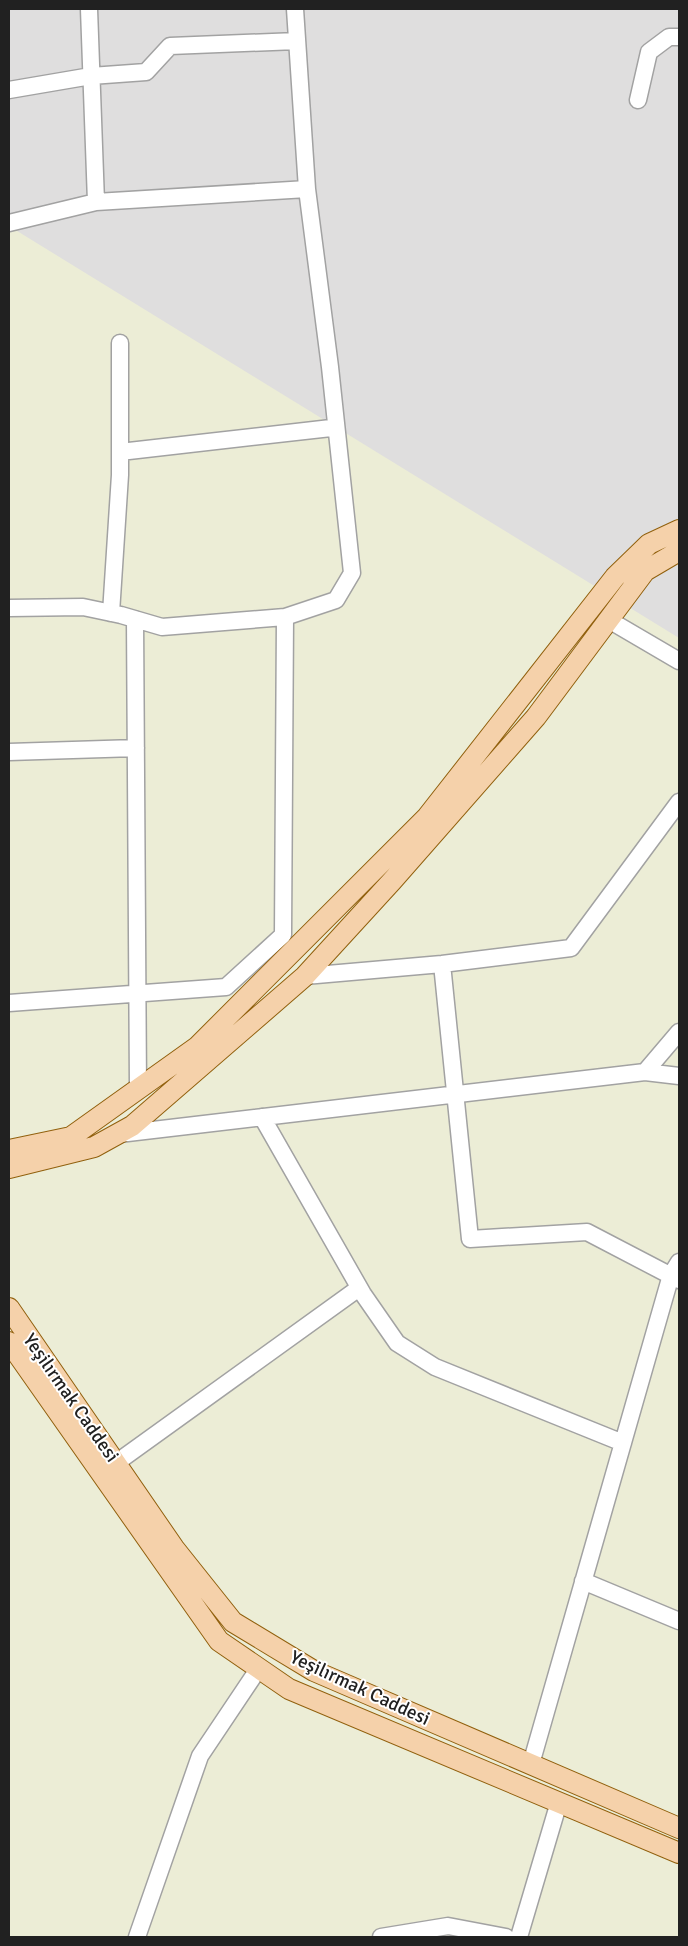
<svg xmlns="http://www.w3.org/2000/svg" width="688" height="1946" font-family="Signika,sans-serif">
	<rect width="100%" height="100%" fill="#f1eee9"/>
	<path fill="#dfdede" d="M 9,9 L 679,9 L 679,1937 L 9,1190 Z"/>
	<path fill="#ecedd6" d="M 9,226 L 679,638 L 679,1937 L 9,1937 Z"/>
	<g fill="none" stroke-linecap="round" stroke-linejoin="round">
		<defs>
			<path id="minor" d="M 89,9 L 96,202 L 307,189
				M 9,90 L 91,76 L 146,72 L 170,46 L 297,41
				M 638,100 L 649,52 L 669,37 L 679,37
				M 9,223 L 96,202
				M 120,452 L 331,428
				M 9,608 L 83,607 L 121,615 L 162,627 L 285,617 L 336,600 L 352,573 L 330,367 L 307,189 L 295,9
				M 111,613 L 120,475 L 120,343
				M 135,619 L 138,1089
				M 609,620 L 679,661
				M 9,752 L 136,748
				M 442,964 L 470,1239 L 587,1232 L 679,1280
				M 305,976 L 442,964 L 571,948 L 679,802
				M 9,1003 L 226,987 L 283,935 L 285,617
				M 645,1072 L 679,1076
				M 262,1117 L 363,1294 L 397,1343 L 435,1367 L 623,1443
				M 119,1134 L 645,1072 L 679,1032
				M 116,1463 L 359,1288
				M 583,1581 L 679,1621
				M 531,1764 L 671,1275 L 679,1262
				M 137,1937 L 200,1756 L 259,1668
				M 381,1937 L 448,1926 L 506,1937
				M 519,1937 L 559,1802"/>
			<path id="major" d="M 9,1150 L 71,1137 L 197,1047 L 427,817 L 615,577 L 649,544 L 679,530
				M 9,1168 L 94,1147 L 132,1126 L 305,976 L 392,881 L 536,717 L 645,571 L 679,551
				M 9,1308 L 174,1548 L 233,1622 L 314,1671 L 679,1828
				M 9,1342 L 219,1641 L 289,1689 L 679,1853"/>
		</defs>
		<use href="#minor" stroke="#a2a2a2" stroke-width="19"/>
		<use href="#major" stroke="#91600d" stroke-width="22"/>
		<use href="#minor" stroke="#fff" stroke-width="16"/>
		<use href="#major" stroke="#f5d1aa" stroke-width="20"/>
	</g>
	<g text-anchor="middle" dominant-baseline="central" stroke-width="4" stroke-linejoin="round" paint-order="stroke">
		<g font-size="19" fill="#212121" stroke="#fff">
			<text transform="translate(71 1398) rotate(55)">Yeşilırmak Caddesi</text>
			<text transform="translate(360 1688) rotate(25)">Yeşilırmak Caddesi</text>
		</g>
	</g>
	<rect width="688" height="1946" fill="none" stroke="#212121" stroke-width="20"/>
</svg>
